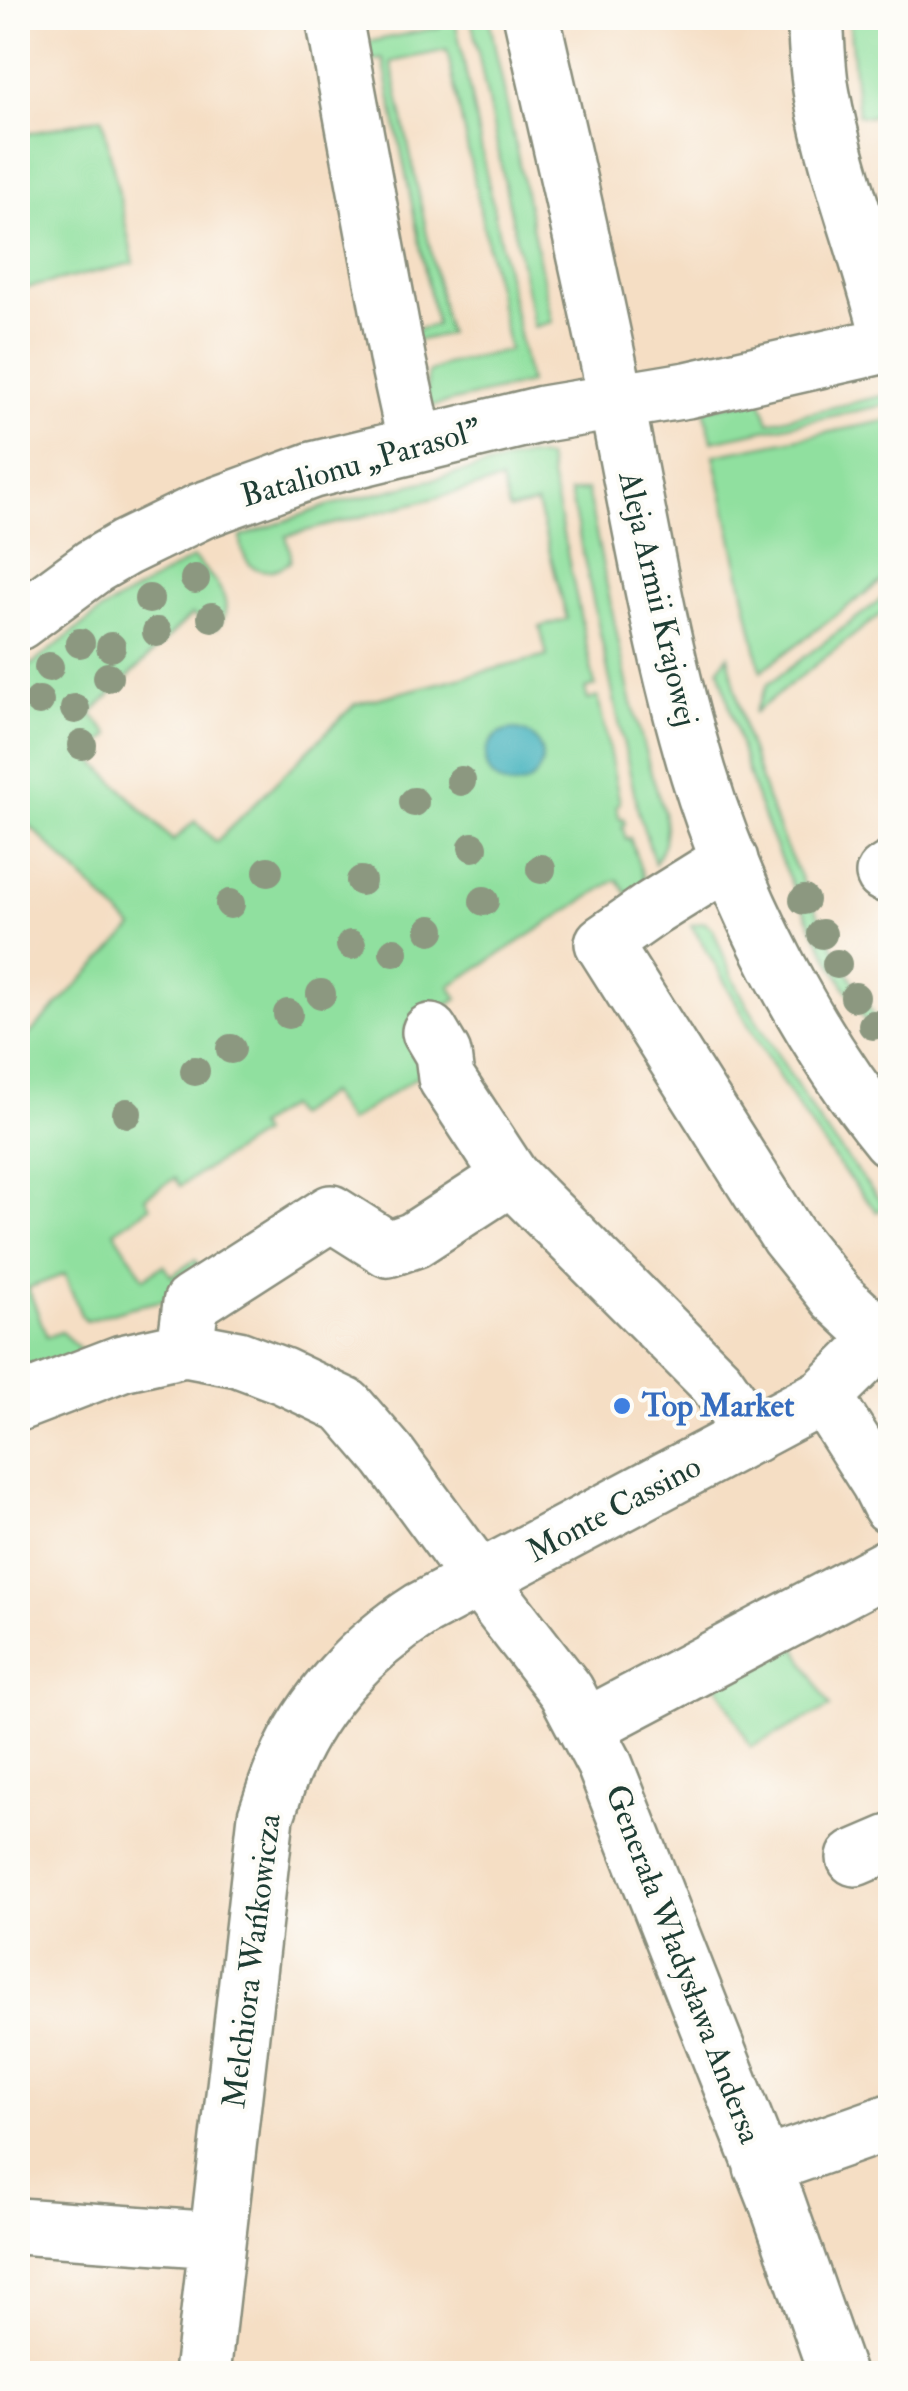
<svg xmlns="http://www.w3.org/2000/svg" width="908" height="2391" font-family="'IM FELL Double Pica',serif">
	<rect width="100%" height="100%" fill="#fdfcf7"/>
	<filter id="ink" filterUnits="userSpaceOnUse"><feTurbulence type="fractalNoise" baseFrequency=".01" numOctaves="2"/><feDisplacementMap in="SourceGraphic" scale="20" xChannelSelector="R" yChannelSelector="G"/><feConvolveMatrix kernelMatrix="1 2 1 2 8 2 1 2 1" color-interpolation-filters="sRGB"/></filter>
	<filter id="wash" filterUnits="userSpaceOnUse"><feTurbulence type="fractalNoise" baseFrequency=".0048" numOctaves="4" result="noise"/><feDisplacementMap in="SourceGraphic" scale="40" xChannelSelector="R" yChannelSelector="G"/><feGaussianBlur stdDeviation="2.25" result="paint"/><feColorMatrix in="noise" values="0 0 0 0 0 0 0 0 0 0 0 0 0 0 0 0 0 1.4 0 .05"/><feComposite in="paint" operator="in"/></filter>
	<g filter="url(#wash)">
		<rect width="100%" height="100%" fill="#f5dec4"/>
		<path fill="#90e09f" stroke="#588e6a" stroke-width="2.5" d="M 471,18 L 489,18 L 552,322 L 534,327 Z
			M 849,18 L 890,18 L 890,109 L 868,117 L 858,115 Z
			M 455,19 L 529,383 L 425,408 L 428,373 L 446,364 L 509,350 L 447,50 L 391,62 L 448,334 L 411,342 L 410,331 L 436,325 L 383,59 L 357,63 L 354,45 L 440,27 L 440,23 Z
			M 102,117 L 134,263 L 18,290 L 18,136 Z
			M 890,394 L 890,404 L 712,441 L 704,408 L 761,399 L 769,422 Z
			M 890,420 L 890,575 L 761,671 L 714,455 Z
			M 527,456 L 547,458 L 595,686 L 585,689 L 588,700 L 598,697 L 620,803 L 616,806 L 620,819 L 624,818 L 625,824 L 622,826 L 626,839 L 630,838 L 645,882 L 629,897 L 618,880 L 614,881 L 450,986 L 458,999 L 407,1028 L 432,1067 L 348,1122 L 329,1093 L 294,1116 L 287,1106 L 257,1126 L 261,1134 L 180,1186 L 175,1178 L 145,1197 L 150,1207 L 114,1231 L 144,1278 L 164,1265 L 171,1276 L 195,1260 L 207,1278 L 184,1296 L 128,1308 L 86,1321 L 81,1315 L 65,1274 L 28,1288 L 47,1337 L 61,1332 L 86,1354 L 18,1386 L 18,1046 L 133,928 L 18,814 L 18,675 L 101,611 L 193,558 C 212,576 241,604 216,628 L 210,629 L 192,614 L 91,714 L 110,735 L 89,756 L 173,841 L 195,821 L 216,842 L 355,704 L 547,656 L 540,627 L 567,619 L 537,504 L 509,510 L 501,481 L 286,536 L 291,555 L 290,562 C 263,580 241,569 241,537 L 327,506 Z
			M 587,490 L 629,692 L 651,773 L 664,812 L 666,827 L 664,843 L 655,864 L 638,811 L 570,493 Z
			M 890,593 L 890,607 L 754,713 L 767,685 Z
			M 728,655 L 746,736 L 769,804 L 785,845 L 838,956 L 890,1042 L 890,1061 C 836,977 788,889 755,794 C 741,753 731,710 719,668 Z
			M 704,922 L 713,929 L 732,976 L 747,1005 L 822,1126 L 884,1206 L 877,1212 C 834,1163 798,1110 765,1054 C 740,1011 718,967 691,925 Z
			M 791,1638 L 830,1707 L 751,1747 L 713,1677 Z"/>
		<path fill="#44b3be" stroke="#327879" stroke-width="2.5" d="M486 758a28 28 0 1 1 56 0a28 28 0 1 1-56 0Z"/>
	</g>
	<g filter="url(#ink)">
		<g fill="none" stroke-linecap="round" stroke-linejoin="round">
			<defs>
				<path id="minor" d="M 334,18 L 398,362 L 416,444
					M 532,18 C 560,143 590,269 615,395 C 640,521 661,649 698,772 C 736,898 807,1037 890,1139
					M 815,18 C 817,43 817,70 822,95 C 837,178 871,258 890,341
					M 18,622 L 94,566 L 125,548 L 201,511 L 313,470 L 543,414 L 687,390 L 890,344
					M 730,860 L 653,908 L 603,943 L 788,1236 L 837,1297 L 882,1339
					M 884,874 L 890,870
					M 430,1032 L 443,1054 L 446,1078 L 511,1177 L 716,1382 L 753,1435
					M 185,1349 L 191,1303 L 331,1213 L 388,1249 L 414,1240 L 511,1177
					M 824,1396 L 879,1483 L 890,1505
					M 18,1403 L 122,1363 L 185,1349 L 238,1359 L 283,1376 L 346,1406 L 389,1456 L 480,1580 L 566,1691 L 604,1763 L 777,2202 L 837,2374
					M 585,1727 L 890,1566
					M 855,1858 L 890,1843
					M 762,2167 L 890,2122
					M 18,2226 L 217,2240
					M 202,2374 L 266,1816 C 272,1799 277,1782 285,1765 C 313,1700 363,1647 421,1610 L 824,1396 L 890,1331"/>
			</defs>
			<use href="#minor" stroke="#8a8e7c" stroke-width="60"/>
			<use href="#minor" stroke="#fff" stroke-width="55"/>
		</g>
		<g fill="#8c9880">
			<circle cx="195" cy="579" r="15"/>
			<circle cx="149" cy="599" r="15"/>
			<circle cx="212" cy="617" r="15"/>
			<circle cx="157" cy="632" r="15"/>
			<circle cx="80" cy="643" r="15"/>
			<circle cx="111" cy="647" r="15"/>
			<circle cx="49" cy="667" r="15"/>
			<circle cx="108" cy="677" r="15"/>
			<circle cx="39" cy="701" r="15"/>
			<circle cx="75" cy="709" r="15"/>
			<circle cx="82" cy="745" r="15"/>
			<circle cx="461" cy="781" r="15"/>
			<circle cx="414" cy="802" r="15"/>
			<circle cx="473" cy="847" r="15"/>
			<circle cx="541" cy="869" r="15"/>
			<circle cx="268" cy="871" r="15"/>
			<circle cx="361" cy="881" r="15"/>
			<circle cx="804" cy="900" r="15"/>
			<circle cx="484" cy="901" r="15"/>
			<circle cx="230" cy="904" r="15"/>
			<circle cx="431" cy="930" r="15"/>
			<circle cx="822" cy="934" r="15"/>
			<circle cx="351" cy="945" r="15"/>
			<circle cx="394" cy="952" r="15"/>
			<circle cx="837" cy="964" r="15"/>
			<circle cx="321" cy="994" r="15"/>
			<circle cx="855" cy="997" r="15"/>
			<circle cx="288" cy="1014" r="15"/>
			<circle cx="873" cy="1025" r="15"/>
			<circle cx="231" cy="1049" r="15"/>
			<circle cx="195" cy="1071" r="15"/>
			<circle cx="127" cy="1113" r="15"/>
		</g>
	</g>
	<circle fill="#3f7fe0" stroke="#fdfcf7" stroke-width="4" cx="622" cy="1406" r="10"/>
	<g text-anchor="middle" dominant-baseline="central" stroke-width="8" stroke-linejoin="round" paint-order="stroke">
		<g font-size="32" fill="#1f3d34" stroke="#fdfcf7">
			<text transform="translate(361 463) rotate(-16)">Batalionu „Parasol”</text>
			<text transform="translate(658 599) rotate(77)">Aleja Armii Krajowej</text>
			<text transform="translate(614 1509) rotate(-28)">Monte Cassino</text>
			<text transform="translate(252 1961) rotate(-83)">Melchiora Wańkowicza</text>
			<text transform="translate(683 1964) rotate(69)">Generała Władysława Andersa</text>
		</g>
		<g font-size="32" font-weight="bold" fill="#366cbe" stroke="#fdfcf7" text-anchor="start">
			<text x="642" y="1406">Top Market</text>
		</g>
	</g>
	<rect width="908" height="2391" fill="none" stroke="#fdfcf7" stroke-width="60"/>
</svg>
